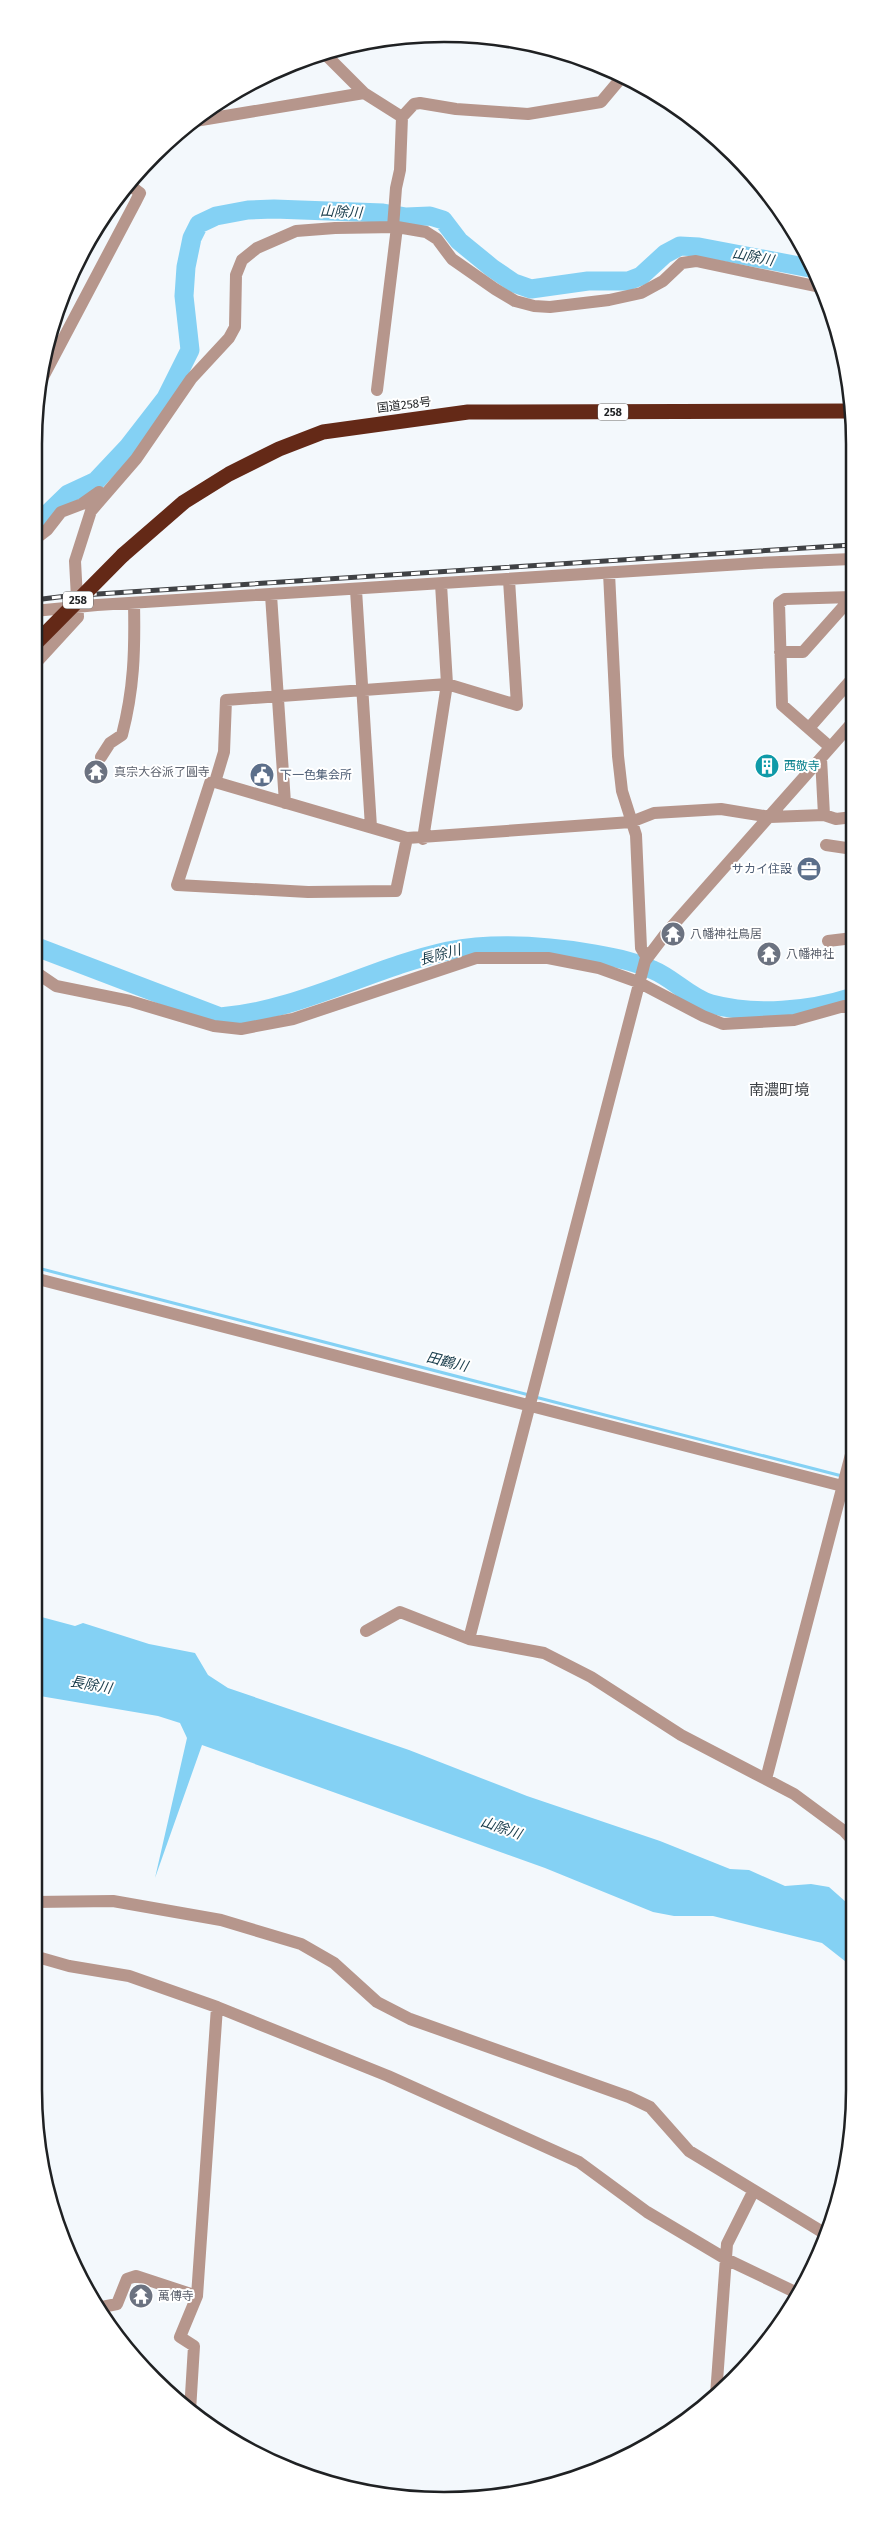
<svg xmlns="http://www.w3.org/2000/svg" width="889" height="2534" font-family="'Fira Sans','Noto Sans JP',sans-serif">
	<rect width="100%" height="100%" fill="#f3f8fc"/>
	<path fill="#84d1f4" d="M 34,1615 L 75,1626 L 83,1623 L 149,1644 L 195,1653 L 208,1675 L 228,1688 L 409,1750 L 527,1796 L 660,1841 L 730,1869 L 749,1870 L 785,1886 L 811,1884 L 829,1887 L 855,1910 L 855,1969 L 822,1943 L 713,1916 L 674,1916 L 653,1912 L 545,1868 L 202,1745 L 155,1878 L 187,1738 L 180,1723 L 158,1716 L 34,1695 Z"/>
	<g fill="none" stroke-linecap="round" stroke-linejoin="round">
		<path stroke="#84d1f4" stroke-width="3" d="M 34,1267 L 529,1395
			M 535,1397 L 842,1476"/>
		<path stroke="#84d1f4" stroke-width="19" d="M 34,527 L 68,494 L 96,481 L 128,447 L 166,398 L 190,350 L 184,296 L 186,267 L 192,238 L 199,224 L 216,216 L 248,210 L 274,209 L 383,213 L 406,217 L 430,216 L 443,220 L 459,241 L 492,268 L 514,283 L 531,289 L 588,281 L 628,281 L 641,276 L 665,254 L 680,246 L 699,247 L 815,269
			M 34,946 L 220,1017 C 302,1010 370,968 448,951 C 495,942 548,946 595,954 C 613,957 636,962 653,970 C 673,978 690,998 711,1004 C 756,1016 809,1011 853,997"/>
		<path stroke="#b6968c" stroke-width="12" d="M 324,53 L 364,93
			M 195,121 L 364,93 L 402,117
			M 393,227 L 396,188 L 400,170 L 402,117 L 414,104 L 420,103 L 456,109 L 528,114 L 601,102 L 622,77
			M 42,379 L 135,203 L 140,193 L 128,184
			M 377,390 L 397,227
			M 34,540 L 47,530 L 61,512 L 82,504 L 99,492
			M 609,573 L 618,756 L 622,791 L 636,835 L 641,948 L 647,958
			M 356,590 L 371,827
			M 271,595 L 285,803
			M 34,611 L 97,605 L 758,563 L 852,559
			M 780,652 L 803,652 L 852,597
			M 34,665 L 78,617 L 75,561 L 91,511 L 136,459 L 191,379 L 229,338 L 235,327 L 236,275 L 242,260 L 257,248 L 296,231 L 335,228 L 397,227 L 426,232 L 437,239 L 452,259 L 495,289 L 515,301 L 534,306 L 550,307 L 609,300 L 641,293 L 663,281 L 682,263 L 696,261 L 820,287
			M 809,728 L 852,679
			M 830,747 L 782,705 L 779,603 L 785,599 L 852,597
			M 101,757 L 110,743 L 122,735 C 134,689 135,651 134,603
			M 821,758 L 824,815
			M 215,782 L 224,752 L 226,700 L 447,684 L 517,705 L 509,580
			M 407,838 L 396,891 L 308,892 L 177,885 L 210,783 L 215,782 L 407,838 L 631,822 L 654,813 L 721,809 L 770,817 L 824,815 L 836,819 L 853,817
			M 423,839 L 447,684 L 441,584
			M 826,845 L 853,849
			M 828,941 L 853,938
			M 34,971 L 56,986 L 130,1001 L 214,1026 L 241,1029 L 293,1019 L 476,958 L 548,958 L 599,968 L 638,982 L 703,1016 L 723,1024 L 794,1020 L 844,1006 L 853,1009
			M 34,1278 L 854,1489
			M 366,1631 L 400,1612 L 469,1639 L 544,1653 L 591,1677 L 681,1735 L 794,1794 L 844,1831 L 855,1843
			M 469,1639 L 645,961 L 667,932 L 852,723
			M 766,1779 L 854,1443
			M 34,1902 L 113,1901 L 221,1920 L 301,1944 L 334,1963 L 377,2002 L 410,2019 L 629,2097 L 650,2107 L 689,2151 L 824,2233
			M 34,1956 L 69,1966 L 129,1976 L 217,2007 L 388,2076 L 579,2162 L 647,2212 L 726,2259 L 797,2293
			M 102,2307 L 117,2304 L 127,2279 L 136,2276 L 197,2296
			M 716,2395 L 727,2244 L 753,2192
			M 190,2411 L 194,2346 L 180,2337 L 197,2296 L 217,2007"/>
		<path stroke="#642917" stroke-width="15" d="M 123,555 L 184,502 L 229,474 L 279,449 L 323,432 L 468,412 L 852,411"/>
		<defs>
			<path id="rail" d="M 34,600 L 67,596 L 852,545"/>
		</defs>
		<use href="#rail" stroke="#404245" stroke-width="5"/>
		<use href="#rail" stroke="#fff" stroke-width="3" stroke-dasharray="9" stroke-linecap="butt"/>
		<path stroke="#642917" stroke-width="15" d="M 34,645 L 123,555"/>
	</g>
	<defs>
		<symbol id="building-disc" viewBox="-11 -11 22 22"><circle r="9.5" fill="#0f9aa8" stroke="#fff"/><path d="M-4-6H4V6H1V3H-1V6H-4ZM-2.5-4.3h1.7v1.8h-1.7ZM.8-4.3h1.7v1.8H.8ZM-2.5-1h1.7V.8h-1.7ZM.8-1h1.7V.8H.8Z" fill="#fff"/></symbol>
		<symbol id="temple-disc" viewBox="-11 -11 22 22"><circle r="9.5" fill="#6b7280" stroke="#fff"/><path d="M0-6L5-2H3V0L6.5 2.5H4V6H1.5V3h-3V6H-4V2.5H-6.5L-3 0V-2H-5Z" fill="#fff"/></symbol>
		<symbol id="civic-disc" viewBox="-11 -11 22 22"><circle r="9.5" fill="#5c6f8a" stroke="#fff"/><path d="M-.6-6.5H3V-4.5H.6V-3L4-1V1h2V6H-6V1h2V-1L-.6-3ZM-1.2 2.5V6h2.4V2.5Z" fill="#fff"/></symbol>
		<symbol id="office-disc" viewBox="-11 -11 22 22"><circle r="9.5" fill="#5c6f8a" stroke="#fff"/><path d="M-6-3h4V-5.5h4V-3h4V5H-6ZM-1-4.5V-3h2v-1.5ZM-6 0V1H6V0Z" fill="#fff"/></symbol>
	</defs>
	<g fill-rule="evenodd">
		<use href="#building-disc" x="753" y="752" width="28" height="28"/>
		<use href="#temple-disc" x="82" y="758" width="28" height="28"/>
		<use href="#civic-disc" x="248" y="761" width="28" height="28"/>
		<use href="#office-disc" x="795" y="855" width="28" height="28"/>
		<use href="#temple-disc" x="659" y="920" width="28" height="28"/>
		<use href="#temple-disc" x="755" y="940" width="28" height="28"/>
		<use href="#temple-disc" x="127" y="2282" width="28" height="28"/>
	</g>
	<g text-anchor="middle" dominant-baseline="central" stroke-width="4" stroke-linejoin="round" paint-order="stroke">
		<g fill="#fff" stroke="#626465" stroke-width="1">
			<rect x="598" y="403.5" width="30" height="17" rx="4"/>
			<rect x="63" y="591.5" width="30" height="17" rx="4"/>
		</g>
		<g font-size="11" font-weight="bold" fill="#1f2123">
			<text x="613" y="412">258</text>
			<text x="78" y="600">258</text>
		</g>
		<g font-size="12" fill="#1f2123" stroke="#fff">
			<text transform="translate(404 405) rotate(-7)">国道258号</text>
		</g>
		<g font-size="12" fill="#0d838f" stroke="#fff" text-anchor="start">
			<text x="784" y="766">西敬寺</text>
		</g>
		<g font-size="12" fill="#5b616d" stroke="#fff" text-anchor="start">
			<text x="114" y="772">真宗大谷派了圓寺</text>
			<text x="690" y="934">八幡神社鳥居</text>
			<text x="786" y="954">八幡神社</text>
			<text x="158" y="2296">萬傅寺</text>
		</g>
		<g font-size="12" fill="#4e5e75" stroke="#fff" text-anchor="start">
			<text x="280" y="775">下一色集会所</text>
			<text x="792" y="869" text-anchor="end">サカイ住設</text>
		</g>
		<g font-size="14" font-style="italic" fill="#193c4b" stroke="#fff">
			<text transform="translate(341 212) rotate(3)">山除川</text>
			<text transform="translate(753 257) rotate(11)">山除川</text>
			<text transform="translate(440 955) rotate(-15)">長除川</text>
			<text transform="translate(447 1362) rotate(14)">田鶴川</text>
			<text transform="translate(91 1685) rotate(10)">長除川</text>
			<text transform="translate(501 1828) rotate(19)">山除川</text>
		</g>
		<g font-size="15" fill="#3e4246" stroke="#fff">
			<text x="779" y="1090">南濃町境</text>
		</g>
	</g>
	<path d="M0 0H889V2534H0ZM444 42H444A402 402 0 0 1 846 444V2090A402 402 0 0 1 444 2492H444A402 402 0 0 1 42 2090V444A402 402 0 0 1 444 42Z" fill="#fff" fill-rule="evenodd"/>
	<path fill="none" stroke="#1f2123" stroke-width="2.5" d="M444 42H444A402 402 0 0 1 846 444V2090A402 402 0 0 1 444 2492H444A402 402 0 0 1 42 2090V444A402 402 0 0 1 444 42Z"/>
</svg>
